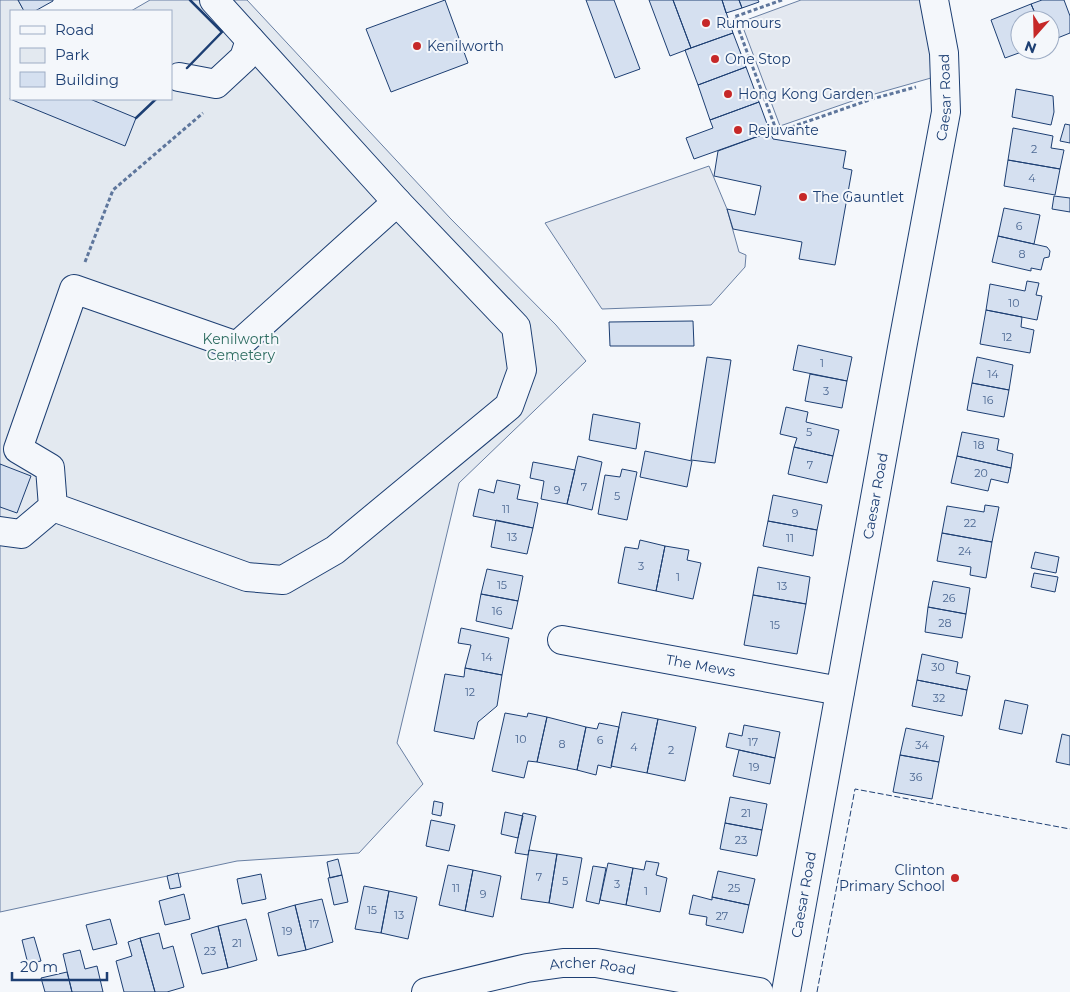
<svg xmlns="http://www.w3.org/2000/svg" width="1070" height="992" font-family="Montserrat,sans-serif">
	<rect width="100%" height="100%" fill="#f4f7fb"/>
	<path fill="#e3e9f0" stroke="#687fa3" d="M 0,0 L 18,0 L 24,11 L 11,11 L 11,99 L 171,99 L 171,11 L 131,11 L 150,0 L 247,0 L 450,218 L 556,325 L 586,361 L 459,483 L 397,743 L 423,784 L 359,853 L 237,861 L 0,912 Z"/>
	<path fill="#e3e8f0" stroke="#687fa3" d="M 801,0 L 934,0 L 945,74 L 864,97 L 780,126 L 741,22 Z
		M 709,166 L 727,209 L 739,252 L 746,255 L 745,267 L 711,305 L 602,309 L 545,223 Z"/>
	<path fill="#d5e0f0" stroke="#1d3f73" d="M 18,0 L 53,0 L 53,1 L 35,11 L 24,11 Z
		M 445,0 L 468,63 L 391,92 L 366,29 Z
		M 586,0 L 614,0 L 640,69 L 615,78 Z
		M 649,0 L 673,0 L 691,48 L 670,56 Z
		M 673,0 L 722,0 L 733,33 L 691,48 Z
		M 722,0 L 739,0 L 742,8 L 726,13 Z
		M 739,0 L 758,0 L 759,2 L 742,8 Z
		M 1042,0 L 1064,0 L 1070,16 L 1070,33 L 1050,41 L 1050,20 L 1038,20 L 1031,4 Z
		M 1031,4 L 1038,20 L 1020,20 L 1020,50 L 1027,50 L 1005,58 L 991,20 Z
		M 733,33 L 746,67 L 698,85 L 685,50 Z
		M 746,67 L 759,102 L 710,120 L 698,85 Z
		M 1016,89 L 1053,96 L 1054,112 L 1051,125 L 1012,117 Z
		M 11,96 L 11,99 L 90,99 L 136,118 L 125,146 L 10,99 Z
		M 759,102 L 770,132 L 694,159 L 686,138 L 713,128 L 710,120 Z
		M 1065,124 L 1070,125 L 1070,143 L 1060,141 Z
		M 1013,128 L 1053,136 L 1051,148 L 1064,150 L 1060,169 L 1008,160 Z
		M 770,132 L 773,139 L 846,151 L 843,168 L 852,170 L 835,265 L 799,259 L 802,242 L 733,229 L 727,209 L 755,215 L 761,186 L 714,176 L 718,151 Z
		M 1008,160 L 1060,169 L 1055,195 L 1004,186 Z
		M 1054,196 L 1070,198 L 1070,212 L 1052,209 Z
		M 1004,208 L 1040,215 L 1034,244 L 998,236 Z
		M 998,236 L 1047,247 L 1050,251 L 1049,257 L 1044,258 L 1041,270 L 1031,268 L 1031,271 L 992,262 Z
		M 1027,281 L 1039,283 L 1036,295 L 1042,296 L 1037,320 L 986,310 L 990,284 L 1025,291 Z
		M 986,310 L 1022,317 L 1021,327 L 1034,330 L 1030,353 L 980,344 Z
		M 693,321 L 694,346 L 610,346 L 609,322 Z
		M 798,345 L 852,357 L 847,381 L 793,370 Z
		M 707,357 L 731,360 L 715,463 L 691,460 Z
		M 977,357 L 1013,365 L 1009,390 L 972,383 Z
		M 810,374 L 847,381 L 842,408 L 805,401 Z
		M 972,383 L 1009,390 L 1004,417 L 967,410 Z
		M 786,407 L 808,412 L 806,422 L 839,430 L 833,456 L 794,447 L 797,438 L 780,434 Z
		M 593,414 L 640,423 L 636,449 L 589,440 Z
		M 962,432 L 999,439 L 997,450 L 1013,454 L 1011,468 L 957,456 Z
		M 794,447 L 833,456 L 827,483 L 788,474 Z
		M 645,451 L 692,461 L 687,487 L 640,477 Z
		M 578,456 L 602,462 L 592,510 L 567,504 Z
		M 957,456 L 1011,468 L 1008,483 L 991,479 L 988,491 L 951,483 Z
		M 533,462 L 575,470 L 567,504 L 541,499 L 544,481 L 530,478 Z
		M 0,464 L 31,476 L 17,513 L 0,507 Z
		M 622,469 L 637,472 L 627,520 L 598,514 L 605,475 L 620,477 Z
		M 497,480 L 520,485 L 517,499 L 538,503 L 533,528 L 473,516 L 479,489 L 494,493 Z
		M 773,495 L 822,505 L 817,530 L 768,521 Z
		M 985,505 L 999,507 L 992,542 L 942,533 L 947,506 L 984,512 Z
		M 496,520 L 533,528 L 527,554 L 491,547 Z
		M 768,521 L 817,530 L 813,556 L 763,546 Z
		M 942,533 L 992,542 L 986,578 L 970,575 L 971,567 L 937,561 Z
		M 640,540 L 665,546 L 656,591 L 618,583 L 625,547 L 638,549 Z
		M 665,546 L 689,550 L 687,560 L 701,563 L 693,599 L 656,591 Z
		M 1035,552 L 1059,557 L 1056,573 L 1031,568 Z
		M 758,567 L 810,577 L 806,604 L 753,595 Z
		M 487,569 L 523,576 L 518,601 L 481,594 Z
		M 1034,573 L 1058,577 L 1055,592 L 1031,587 Z
		M 933,581 L 970,588 L 966,614 L 928,607 Z
		M 481,594 L 518,601 L 512,629 L 476,621 Z
		M 753,595 L 806,604 L 797,654 L 744,645 Z
		M 928,607 L 966,614 L 962,638 L 925,632 Z
		M 461,628 L 509,638 L 502,675 L 465,668 L 471,645 L 458,643 Z
		M 922,654 L 958,662 L 956,673 L 970,676 L 967,690 L 917,680 Z
		M 465,668 L 502,675 L 497,706 L 478,722 L 474,739 L 434,731 L 445,674 L 464,677 Z
		M 917,680 L 967,690 L 962,716 L 912,706 Z
		M 1005,700 L 1028,705 L 1022,734 L 999,729 Z
		M 622,712 L 658,719 L 647,773 L 611,766 Z
		M 505,713 L 527,717 L 528,713 L 547,717 L 537,762 L 528,761 L 524,778 L 492,771 Z
		M 547,717 L 586,727 L 577,770 L 537,762 Z
		M 658,719 L 696,727 L 685,781 L 647,773 Z
		M 599,723 L 619,727 L 611,768 L 598,765 L 596,775 L 577,770 L 586,727 L 597,729 Z
		M 744,725 L 780,732 L 775,758 L 726,747 L 729,733 L 742,736 Z
		M 906,728 L 944,736 L 939,762 L 900,755 Z
		M 1062,734 L 1070,736 L 1070,765 L 1056,762 Z
		M 739,750 L 775,758 L 770,784 L 733,776 Z
		M 900,755 L 939,762 L 932,799 L 893,792 Z
		M 730,797 L 767,804 L 762,830 L 725,823 Z
		M 434,801 L 443,803 L 441,816 L 432,814 Z
		M 505,812 L 523,816 L 518,838 L 501,834 Z
		M 523,813 L 536,816 L 528,855 L 515,853 Z
		M 431,820 L 455,825 L 449,851 L 426,846 Z
		M 725,823 L 762,830 L 757,856 L 720,849 Z
		M 529,850 L 557,854 L 549,903 L 521,899 Z
		M 557,854 L 582,858 L 573,908 L 549,903 Z
		M 338,859 L 342,875 L 330,878 L 327,862 Z
		M 646,861 L 659,863 L 656,875 L 667,878 L 660,912 L 626,905 L 633,868 L 644,870 Z
		M 608,863 L 633,868 L 626,905 L 600,900 Z
		M 448,865 L 473,870 L 465,911 L 439,905 Z
		M 593,866 L 606,868 L 599,904 L 586,901 Z
		M 473,870 L 501,876 L 493,917 L 465,911 Z
		M 718,871 L 755,879 L 749,905 L 712,897 Z
		M 178,873 L 181,887 L 170,889 L 167,876 Z
		M 261,874 L 266,899 L 242,904 L 237,879 Z
		M 342,875 L 348,902 L 334,905 L 328,878 Z
		M 364,886 L 389,891 L 381,933 L 355,929 Z
		M 389,891 L 417,897 L 408,939 L 381,933 Z
		M 184,894 L 190,919 L 165,925 L 159,901 Z
		M 693,895 L 712,900 L 712,897 L 749,905 L 743,933 L 706,925 L 707,917 L 689,914 Z
		M 322,899 L 333,942 L 306,950 L 295,905 Z
		M 295,905 L 306,950 L 278,956 L 268,913 Z
		M 110,919 L 117,944 L 93,950 L 86,925 Z
		M 246,919 L 257,960 L 228,968 L 218,926 Z
		M 218,926 L 228,968 L 202,974 L 191,934 Z
		M 159,933 L 163,949 L 173,946 L 184,987 L 167,992 L 155,992 L 140,938 Z
		M 34,937 L 41,961 L 28,964 L 22,940 Z
		M 140,938 L 155,992 L 124,992 L 116,961 L 132,956 L 128,942 Z
		M 80,950 L 85,969 L 97,966 L 103,992 L 72,992 L 63,954 Z
		M 67,972 L 72,992 L 45,992 L 41,978 Z"/>
	<g fill="none" stroke-linecap="round" stroke-linejoin="round">
		<defs>
			<g id="minor">
				<path d="M 214,0 L 397,202"/>
				<path d="M 179,77 L 216,84 L 244,58 L 250,40"/>
				<path d="M 0,531 L 21,534 L 53,507 L 247,577 L 283,580 L 335,550 L 509,406 L 522,370 L 516,327 L 397,202 L 237,346 L 74,289 L 18,449 L 50,468 L 53,507"/>
				<path id="s1" d="M 562,640 L 840,691"/>
				<path id="s2" d="M 426,992 L 527,968 L 563,963 L 596,963 L 759,992"/>
				<path id="s3" d="M 786,992 L 902,348 L 946,112 L 944,53 L 934,0"/>
			</g>
		</defs>
		<use href="#minor" stroke="#1d3f73" stroke-width="30"/>
		<path stroke="#5e769c" stroke-width="3" stroke-dasharray="4 2.5" stroke-linecap="butt" d="M 782,0 L 734,17 L 777,132 L 872,99 L 916,87
			M 85,262 L 113,190 L 203,113"/>
		<use href="#minor" stroke="#f4f7fb" stroke-width="28"/>
		<path stroke="#1d3f73" stroke-width="1" stroke-dasharray="6 2.5" stroke-linecap="butt" d="M 817,992 L 855,789 L 1070,829"/>
		<path stroke="#1d3f73" stroke-width="2.5" d="M 187,68 L 222,32 L 190,0
			M 136,118 L 156,99"/>
	</g>
	<g fill="#c62828" stroke="#f4f7fb" stroke-width="2">
		<circle cx="706" cy="23" r="5"/>
		<circle cx="417" cy="46" r="5"/>
		<circle cx="715" cy="59" r="5"/>
		<circle cx="728" cy="94" r="5"/>
		<circle cx="738" cy="130" r="5"/>
		<circle cx="803" cy="197" r="5"/>
		<circle cx="955" cy="878" r="5"/>
	</g>
	<g text-anchor="middle" dominant-baseline="central" stroke-width="4" stroke-linejoin="round" paint-order="stroke">
		<g font-size="11" fill="#4b6792">
			<text x="1034" y="149">2</text>
			<text x="1032" y="178">4</text>
			<text x="1019" y="226">6</text>
			<text x="1022" y="254">8</text>
			<text x="1014" y="303">10</text>
			<text x="1007" y="337">12</text>
			<text x="822" y="363">1</text>
			<text x="993" y="374">14</text>
			<text x="826" y="391">3</text>
			<text x="988" y="400">16</text>
			<text x="809" y="432">5</text>
			<text x="979" y="445">18</text>
			<text x="810" y="465">7</text>
			<text x="981" y="473">20</text>
			<text x="584" y="487">7</text>
			<text x="557" y="490">9</text>
			<text x="617" y="496">5</text>
			<text x="506" y="509">11</text>
			<text x="795" y="513">9</text>
			<text x="970" y="523">22</text>
			<text x="512" y="537">13</text>
			<text x="790" y="538">11</text>
			<text x="965" y="551">24</text>
			<text x="641" y="566">3</text>
			<text x="678" y="577">1</text>
			<text x="502" y="585">15</text>
			<text x="782" y="586">13</text>
			<text x="949" y="598">26</text>
			<text x="497" y="611">16</text>
			<text x="945" y="623">28</text>
			<text x="775" y="625">15</text>
			<text x="487" y="657">14</text>
			<text x="938" y="667">30</text>
			<text x="470" y="692">12</text>
			<text x="939" y="698">32</text>
			<text x="521" y="739">10</text>
			<text x="600" y="740">6</text>
			<text x="753" y="742">17</text>
			<text x="562" y="744">8</text>
			<text x="922" y="745">34</text>
			<text x="634" y="747">4</text>
			<text x="671" y="750">2</text>
			<text x="754" y="767">19</text>
			<text x="916" y="777">36</text>
			<text x="746" y="813">21</text>
			<text x="741" y="840">23</text>
			<text x="539" y="877">7</text>
			<text x="565" y="881">5</text>
			<text x="617" y="884">3</text>
			<text x="456" y="888">11</text>
			<text x="734" y="888">25</text>
			<text x="646" y="891">1</text>
			<text x="483" y="894">9</text>
			<text x="372" y="910">15</text>
			<text x="399" y="915">13</text>
			<text x="722" y="916">27</text>
			<text x="314" y="924">17</text>
			<text x="287" y="931">19</text>
			<text x="237" y="943">21</text>
			<text x="210" y="951">23</text>
		</g>
		<g font-size="14" fill="#1d3f73" stroke="#f4f7fb" text-anchor="start">
			<text x="716" y="23">Rumours</text>
			<text x="427" y="46">Kenilworth</text>
			<text x="725" y="59">One Stop</text>
			<text x="738" y="94">Hong Kong Garden</text>
			<text x="748" y="130">Rejuvante</text>
			<text x="813" y="197">The Gauntlet</text>
			<text x="945" y="870" text-anchor="end">Clinton<tspan x="945" dy="16">Primary School</tspan></text>
		</g>
		<g font-size="14" fill="#1d3f73" stroke="#f4f7fb">
			<text stroke="none"><textPath href="#s3" startOffset="909">Caesar Road</textPath></text>
			<text stroke="none"><textPath href="#s3" startOffset="504">Caesar Road</textPath></text>
			<text stroke="none"><textPath href="#s1" startOffset="141">The Mews</textPath></text>
			<text stroke="none"><textPath href="#s3" startOffset="99">Caesar Road</textPath></text>
			<text stroke="none"><textPath href="#s2" startOffset="170">Archer Road</textPath></text>
		</g>
		<g font-size="14" fill="#2c6c60" stroke="#f4f7fb">
			<text x="241" y="339">Kenilworth<tspan x="241" dy="16">Cemetery</tspan></text>
		</g>
	</g>
	<rect x="10" y="10" width="162" height="90" fill="#f4f7fb" stroke="#9eadc5"/>
	<rect x="20" y="26" width="25" height="8" fill="#f4f7fb" stroke="#9eadc5"/>
	<text x="55" y="35" font-size="15" fill="#1d3f73">Road</text>
	<rect x="20" y="48" width="25" height="15" fill="#e3e9f0" stroke="#9eadc5"/>
	<text x="55" y="60" font-size="15" fill="#1d3f73">Park</text>
	<rect x="20" y="72" width="25" height="15" fill="#d5e0f0" stroke="#9eadc5"/>
	<text x="55" y="85" font-size="15" fill="#1d3f73">Building</text>
	<g transform="translate(1035 35) rotate(200)"><circle r="24" fill="#f4f7fb" stroke="#9eadc5"/>
	<path d="M0-4L9 19L0 12L-9 19Z" fill="#c62828"/>
	<text y="-8" font-size="14" font-weight="bold" text-anchor="middle" fill="#1d3f73">N</text>
	</g>
	<path d="M12 972v8h95v-8" fill="none" stroke="#1d3f73" stroke-width="2.5"/>
	<text x="20" y="972" font-size="15" fill="#1d3f73" stroke="#f4f7fb" stroke-width="4" paint-order="stroke">20 m</text>
</svg>
